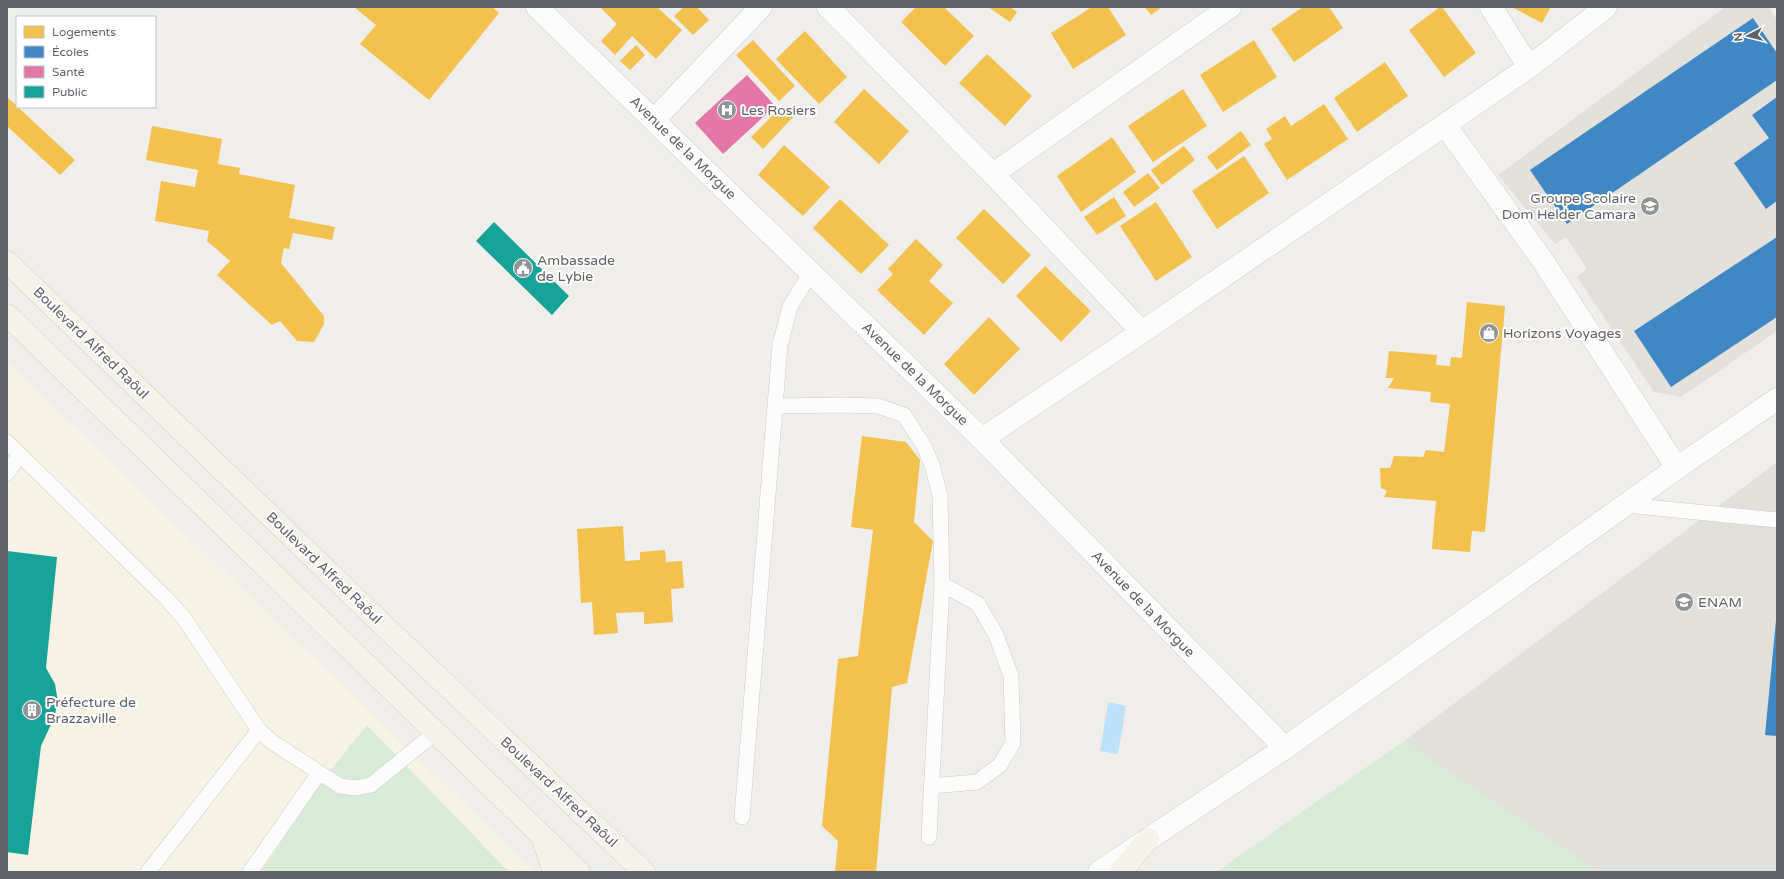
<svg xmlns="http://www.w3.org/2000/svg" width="1784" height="879" font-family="'Varela Round',sans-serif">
	<rect width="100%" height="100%" fill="#efeeea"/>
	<path fill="#f7f3e4" d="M 7,362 L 534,871 L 534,872 L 7,872 Z"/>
	<path fill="#e2e0da" d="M 1725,7 L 1768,7 L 1777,20 L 1777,331 L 1681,397 L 1654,392 L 1577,277 L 1587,269 L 1566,237 L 1555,244 L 1498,175 Z
		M 1777,462 L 1777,872 L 1599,872 L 1404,741 Z"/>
	<path fill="#d8ebd6" d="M 367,725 L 509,872 L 261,872 L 325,777 Z
		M 1404,741 L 1599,872 L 1216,872 Z"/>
	<path fill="#bfe0f9" d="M 1108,702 L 1126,706 L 1118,754 L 1100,751 Z"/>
	<path fill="#f2c14e" d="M 354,7 L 492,7 L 499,13 L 429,100 L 360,44 L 376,25 Z
		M 602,7 L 657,7 L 682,30 L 656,59 L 632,36 L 615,55 L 601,41 L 617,24 L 601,8 Z
		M 684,7 L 697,7 L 709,20 L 693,35 L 674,16 Z
		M 916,7 L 944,7 L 974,36 L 945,66 L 901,22 Z
		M 988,7 L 1010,7 L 1017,12 L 1010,22 Z
		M 1092,7 L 1108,7 L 1126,35 L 1073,69 L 1051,33 Z
		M 1145,7 L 1162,7 L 1151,15 Z
		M 1303,7 L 1329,7 L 1343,28 L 1294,62 L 1271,29 Z
		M 1440,7 L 1442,7 L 1476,53 L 1444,77 L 1409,30 Z
		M 1512,7 L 1551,7 L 1542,23 Z
		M 805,31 L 847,77 L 819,104 L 776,59 Z
		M 753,40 L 795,86 L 779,101 L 736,55 Z
		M 1254,40 L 1277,77 L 1223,112 L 1200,75 Z
		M 636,45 L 645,55 L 630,70 L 620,61 Z
		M 987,54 L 1032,96 L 1005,126 L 959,83 Z
		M 1385,62 L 1408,96 L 1357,132 L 1334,98 Z
		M 864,89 L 909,131 L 879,164 L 834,122 Z
		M 1183,89 L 1207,126 L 1153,162 L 1128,126 Z
		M 7,97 L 75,160 L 60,175 L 7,126 Z
		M 1324,104 L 1348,139 L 1287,180 L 1264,144 L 1272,139 L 1266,129 L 1285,116 L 1291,126 Z
		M 782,106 L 793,117 L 763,149 L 751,137 Z
		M 152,126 L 222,139 L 218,164 L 240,168 L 239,174 L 295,185 L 289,218 L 335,227 L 332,240 L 293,233 L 289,249 L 284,248 L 281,263 L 324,316 L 324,324 L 314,342 L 297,341 L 280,321 L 272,325 L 217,275 L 230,261 L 207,241 L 209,231 L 155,221 L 161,181 L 195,187 L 198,170 L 146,160 Z
		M 1241,131 L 1251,145 L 1217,170 L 1207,157 Z
		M 1112,137 L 1136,172 L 1081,212 L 1057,176 Z
		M 784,145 L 830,187 L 803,216 L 758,175 Z
		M 1184,146 L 1195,160 L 1162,185 L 1151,170 Z
		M 1244,156 L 1269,193 L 1217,229 L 1192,191 Z
		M 1148,173 L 1160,188 L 1134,207 L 1123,192 Z
		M 1114,197 L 1126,216 L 1097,235 L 1084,217 Z
		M 840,199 L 889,245 L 861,274 L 813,228 Z
		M 1156,202 L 1192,257 L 1156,281 L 1120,226 Z
		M 984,209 L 1031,255 L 1003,284 L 956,238 Z
		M 916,239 L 943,265 L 929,281 L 953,303 L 924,335 L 877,290 L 893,274 L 888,269 Z
		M 1045,266 L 1091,311 L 1061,342 L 1016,296 Z
		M 1467,302 L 1505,306 L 1485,532 L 1472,531 L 1470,552 L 1432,549 L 1436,501 L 1384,497 L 1387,491 L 1381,488 L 1380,468 L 1390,468 L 1394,456 L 1423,457 L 1426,450 L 1444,452 L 1450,404 L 1430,402 L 1431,392 L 1388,388 L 1394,378 L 1386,378 L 1389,351 L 1437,355 L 1436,365 L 1450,366 L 1451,357 L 1462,358 Z
		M 989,317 L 1020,349 L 974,395 L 944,364 Z
		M 862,436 L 906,442 L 920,460 L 914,522 L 933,541 L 907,683 L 892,687 L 876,872 L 835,872 L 838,841 L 822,826 L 838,659 L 858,656 L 873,530 L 851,527 Z
		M 623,526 L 625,561 L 640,560 L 640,552 L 665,550 L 666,562 L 682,561 L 684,588 L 671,589 L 673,622 L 644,624 L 644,612 L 616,613 L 618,633 L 594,635 L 592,602 L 581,603 L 577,529 Z"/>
	<path fill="#3f88c5" d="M 1753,18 L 1777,53 L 1777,80 L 1567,224 L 1530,170 Z
		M 1777,97 L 1777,201 L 1766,209 L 1734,163 L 1769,138 L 1752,115 Z
		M 1777,237 L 1777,317 L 1671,387 L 1634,331 Z
		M 1776,620 L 1777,620 L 1777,736 L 1765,735 Z"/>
	<path fill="#e377a8" d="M 747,75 L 775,106 L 723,154 L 695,123 Z"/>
	<path fill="#17a398" d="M 494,222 L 569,296 L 552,315 L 476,241 Z
		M 7,551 L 57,557 L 46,668 L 55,684 L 58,702 L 54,718 L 41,746 L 28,855 L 7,852 Z"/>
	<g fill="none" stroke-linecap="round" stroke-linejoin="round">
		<defs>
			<path id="service" d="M 775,406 L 842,405 L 878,406 L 904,415 L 924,446 L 932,465 L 940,495 L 942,584 L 929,837
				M 7,442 L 164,596 L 183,617 L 259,730 L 272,742 L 340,786 L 356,788 L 371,785 L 436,732
				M 7,473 L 20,455
				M 1626,505 L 1777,520
				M 931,786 L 977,782 L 1000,765 L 1013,743 L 1011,676 L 996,635 L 978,604 L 942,584
				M 742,817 L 780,345 L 790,307 L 811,272
				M 148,872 L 259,730
				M 250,872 L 319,773"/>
			<path id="minor" d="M 537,7 L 982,439 L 1285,748
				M 828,7 L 993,174 L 1142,332
				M 1491,7 L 1529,67
				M 654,120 L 761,7
				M 1445,125 L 1543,261 L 1677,468
				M 993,174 L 1230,7
				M 982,439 L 1142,332 L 1529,67 L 1606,7"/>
			<path id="secondary" d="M 1099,872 L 1285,748 L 1677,468 L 1777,399"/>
			<path id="primary" d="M 7,262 L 404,645 L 644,872
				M 7,315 L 579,872
				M 543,839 L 554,872
				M 1121,872 L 1148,839"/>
		</defs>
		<use href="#service" stroke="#cbcccc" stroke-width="16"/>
		<use href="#minor" stroke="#cbcccc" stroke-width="23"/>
		<use href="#secondary" stroke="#cacacb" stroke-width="23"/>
		<use href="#primary" stroke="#d7ceb8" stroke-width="23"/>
		<use href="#service" stroke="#fdfcfc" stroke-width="15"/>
		<use href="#minor" stroke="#fdfcfc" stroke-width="22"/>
		<use href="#secondary" stroke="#fdfcfc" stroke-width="22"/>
		<use href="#primary" stroke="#f4f2e9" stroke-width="22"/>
	</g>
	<defs>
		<symbol id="hospital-disc" viewBox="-11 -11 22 22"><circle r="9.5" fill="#919496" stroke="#fff"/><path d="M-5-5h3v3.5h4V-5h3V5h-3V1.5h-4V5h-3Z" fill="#fff"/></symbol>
		<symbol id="school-disc" viewBox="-11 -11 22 22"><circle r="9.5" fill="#919496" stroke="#fff"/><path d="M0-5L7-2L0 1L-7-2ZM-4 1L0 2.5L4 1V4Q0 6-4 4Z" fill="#fff"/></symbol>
		<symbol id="civic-disc" viewBox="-11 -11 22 22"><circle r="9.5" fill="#919496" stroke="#fff"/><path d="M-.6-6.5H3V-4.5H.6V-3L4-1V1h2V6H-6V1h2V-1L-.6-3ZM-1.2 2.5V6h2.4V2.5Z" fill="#fff"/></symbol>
		<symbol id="shop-disc" viewBox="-11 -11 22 22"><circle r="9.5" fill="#919496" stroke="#fff"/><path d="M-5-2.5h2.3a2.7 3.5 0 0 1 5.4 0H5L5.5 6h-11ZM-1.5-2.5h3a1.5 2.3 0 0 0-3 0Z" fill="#fff"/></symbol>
		<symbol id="university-disc" viewBox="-11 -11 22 22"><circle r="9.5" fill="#919496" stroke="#fff"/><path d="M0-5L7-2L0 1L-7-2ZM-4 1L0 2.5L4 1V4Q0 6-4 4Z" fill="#fff"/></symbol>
		<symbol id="building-disc" viewBox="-11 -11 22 22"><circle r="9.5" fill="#919496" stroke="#fff"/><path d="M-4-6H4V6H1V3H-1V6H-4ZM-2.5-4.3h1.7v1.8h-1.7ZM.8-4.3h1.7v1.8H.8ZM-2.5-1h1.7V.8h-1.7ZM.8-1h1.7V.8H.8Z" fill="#fff"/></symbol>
	</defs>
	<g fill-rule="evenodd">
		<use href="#hospital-disc" x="716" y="99" width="22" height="22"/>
		<use href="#school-disc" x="1639" y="195" width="22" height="22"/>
		<use href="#civic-disc" x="512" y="257" width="22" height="22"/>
		<use href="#shop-disc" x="1478" y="322" width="22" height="22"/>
		<use href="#university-disc" x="1673" y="591" width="22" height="22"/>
		<use href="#building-disc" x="21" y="699" width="22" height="22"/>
	</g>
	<g text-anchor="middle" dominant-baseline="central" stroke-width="4" stroke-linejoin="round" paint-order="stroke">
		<g font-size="14" fill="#5f6368" stroke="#fff" text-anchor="start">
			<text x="741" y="110">Les Rosiers</text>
			<text x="1636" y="198" text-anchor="end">Groupe Scolaire<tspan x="1636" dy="16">Dom Helder Camara</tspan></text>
			<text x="537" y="260">Ambassade<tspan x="537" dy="16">de Lybie</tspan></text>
			<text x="1503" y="333">Horizons Voyages</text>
			<text x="1698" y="602">ENAM</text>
			<text x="46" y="702">Préfecture de<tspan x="46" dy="16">Brazzaville</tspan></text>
		</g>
		<g font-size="14" fill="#5f6368" stroke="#fff">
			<text transform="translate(683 148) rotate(44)">Avenue de la Morgue</text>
			<text transform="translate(91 343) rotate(44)">Boulevard Alfred Raôul</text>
			<text transform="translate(915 374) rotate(44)">Avenue de la Morgue</text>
			<text transform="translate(324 568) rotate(44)">Boulevard Alfred Raôul</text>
			<text transform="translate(1143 604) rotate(46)">Avenue de la Morgue</text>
			<text transform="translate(559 792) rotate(43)">Boulevard Alfred Raôul</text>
		</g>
	</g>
	<rect width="1784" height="879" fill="none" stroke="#5f6368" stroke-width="16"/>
	<rect x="16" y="16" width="140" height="92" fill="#ffffff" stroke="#bfc1c3"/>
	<rect x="24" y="26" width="20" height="12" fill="#f2c14e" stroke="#bfc1c3"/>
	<text x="52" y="36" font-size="12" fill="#5f6368">Logements</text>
	<rect x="24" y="46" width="20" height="12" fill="#3f88c5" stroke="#bfc1c3"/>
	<text x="52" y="56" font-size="12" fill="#5f6368">Écoles</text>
	<rect x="24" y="66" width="20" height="12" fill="#e377a8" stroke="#bfc1c3"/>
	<text x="52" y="76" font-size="12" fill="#5f6368">Santé</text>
	<rect x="24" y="86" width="20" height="12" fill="#17a398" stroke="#bfc1c3"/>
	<text x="52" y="96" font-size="12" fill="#5f6368">Public</text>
	<g transform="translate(1748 36) rotate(263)" stroke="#ffffff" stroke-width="3" paint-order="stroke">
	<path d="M0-3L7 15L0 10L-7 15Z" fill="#5f6368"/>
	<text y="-6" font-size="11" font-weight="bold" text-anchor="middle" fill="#5f6368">N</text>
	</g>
</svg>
